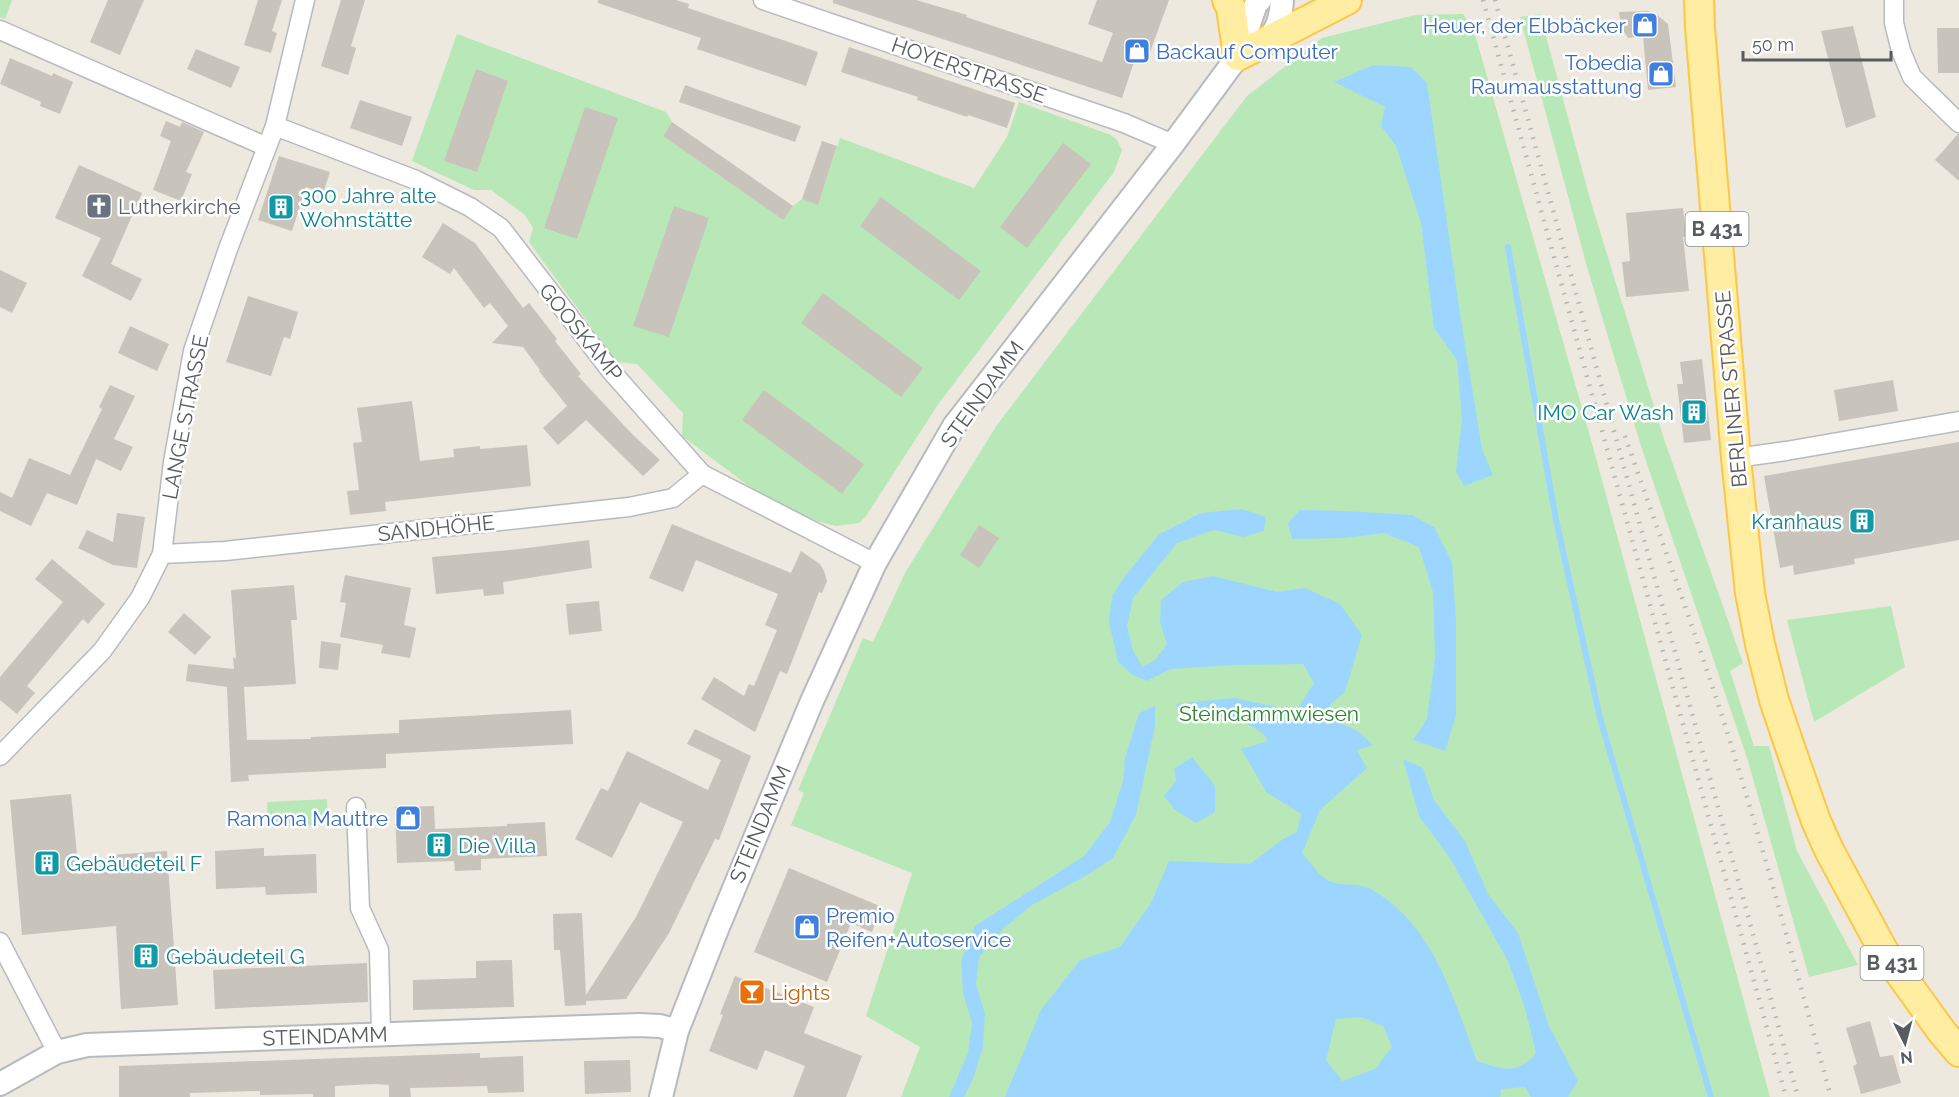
<svg xmlns="http://www.w3.org/2000/svg" width="1959" height="1097" font-family="Raleway,sans-serif">
	<rect width="100%" height="100%" fill="#ede9de"/>
	<path fill="#b8e8b7" d="M 0,0 L 12,0 L 5,19 L 0,17 Z
		M 1463,14 L 1474,31 L 1588,429 L 1770,1097 L 901,1097 L 920,1047 L 866,1016 L 912,873 L 791,825 L 804,793 L 798,790 L 863,638 L 873,642 L 905,573 L 997,425 L 1247,96 L 1322,38 L 1415,15 Z
		M 1540,14 L 1590,199 L 1664,439 L 1743,663 L 1730,671 L 1754,746 L 1769,746 L 1797,851 L 1858,965 L 1809,977 L 1748,761 L 1641,446 L 1587,267 L 1520,17 Z
		M 457,34 L 666,112 L 672,122 L 663,136 L 783,220 L 793,206 L 802,199 L 818,204 L 840,138 L 974,188 L 1007,137 L 1019,102 L 1111,135 L 1117,140 L 1122,150 L 1114,172 L 939,403 L 866,516 L 859,523 L 836,526 L 820,522 L 770,502 L 682,436 L 683,413 L 637,364 L 617,362 L 529,242 L 533,228 L 525,215 L 491,190 L 474,190 L 412,161 Z
		M 1891,606 L 1905,667 L 1814,722 L 1787,620 Z
		M 327,799 L 328,825 L 268,828 L 267,802 Z"/>
	<path fill="#9cd6ff" fill-rule="evenodd" d="M 1373,65 L 1411,67 L 1427,83 L 1461,320 L 1482,449 L 1493,475 L 1464,486 L 1456,472 L 1462,418 L 1457,360 L 1434,328 L 1421,223 L 1396,146 L 1381,126 L 1385,107 L 1334,82 Z
		M 1242,509 L 1266,517 L 1264,531 L 1243,537 L 1214,530 L 1177,543 L 1133,598 L 1127,626 L 1133,650 L 1142,667 L 1155,660 L 1167,644 L 1160,623 L 1161,600 L 1183,582 L 1213,576 L 1277,592 L 1305,588 L 1340,604 L 1362,635 L 1345,692 L 1332,703 L 1326,713 L 1332,719 L 1358,731 L 1373,745 L 1357,750 L 1367,768 L 1320,810 L 1302,853 C 1309,861 1318,874 1327,880 C 1339,887 1359,882 1371,889 C 1434,925 1453,998 1477,1061 C 1502,1069 1517,1076 1536,1053 L 1525,1008 L 1508,961 L 1450,858 L 1419,816 L 1403,759 L 1423,768 L 1434,800 L 1465,841 L 1488,894 L 1518,933 L 1549,1026 L 1578,1081 L 1568,1097 L 1531,1097 L 1525,1087 L 1501,1089 L 1500,1097 L 1005,1097 L 1041,1010 L 1080,960 L 1120,947 L 1151,903 L 1169,861 L 1250,864 L 1283,839 L 1297,832 L 1301,814 L 1267,793 L 1241,749 L 1268,741 C 1256,717 1205,715 1181,712 L 1176,704 L 1234,698 L 1296,711 L 1314,683 L 1303,664 L 1235,665 L 1171,669 L 1147,681 L 1133,675 L 1118,662 L 1109,622 L 1112,597 L 1122,580 L 1159,534 L 1201,513 ZM 1361,1017 L 1383,1026 L 1392,1047 L 1375,1069 L 1342,1081 L 1326,1060 L 1336,1019 Z
		M 1300,510 L 1345,511 L 1412,515 L 1434,527 L 1452,562 L 1456,619 L 1456,716 L 1445,751 L 1413,740 L 1427,719 L 1435,657 L 1433,592 L 1419,547 L 1384,533 L 1344,538 L 1292,539 L 1288,523 Z
		M 1155,706 L 1155,726 L 1136,815 L 1113,858 L 1089,874 L 1032,905 L 1003,929 L 979,957 L 976,984 L 985,1014 L 983,1047 L 973,1079 L 964,1097 L 949,1097 L 968,1053 L 972,1023 L 963,993 L 961,961 L 975,926 L 1084,856 L 1110,822 L 1123,781 L 1125,758 L 1139,713 Z
		M 1192,757 L 1215,786 L 1215,812 L 1196,823 L 1174,809 L 1164,796 L 1176,781 L 1174,769 Z"/>
	<g fill="none" stroke-linecap="round" stroke-linejoin="round">
		<path stroke="#9cd6ff" stroke-width="6" d="M 1508,247 L 1556,520 L 1600,718 L 1711,1097"/>
	</g>
	<path fill="#c8c3bb" d="M 108,0 L 144,0 L 120,55 L 90,42 Z
		M 258,0 L 282,0 L 272,31 L 277,33 L 271,53 L 244,45 Z
		M 341,0 L 365,0 L 351,46 L 356,48 L 348,75 L 321,66 Z
		M 598,0 L 676,0 L 689,4 L 688,8 L 818,52 L 806,86 L 697,49 L 701,38 L 598,3 Z
		M 833,0 L 916,0 L 967,15 L 966,17 L 1102,62 L 1113,33 L 1088,24 L 1097,0 L 1169,0 L 1146,63 L 1135,59 L 1122,98 L 833,3 Z
		M 1648,11 L 1656,14 L 1668,24 L 1676,87 L 1648,90 L 1643,36 L 1628,38 L 1621,27 L 1619,12 Z
		M 1853,26 L 1876,117 L 1846,128 L 1821,31 Z
		M 1937,28 L 1959,28 L 1959,73 L 1938,73 Z
		M 849,47 L 1015,103 L 1007,128 L 968,115 L 967,117 L 917,100 L 918,97 L 841,72 Z
		M 196,49 L 240,67 L 231,88 L 187,69 Z
		M 10,58 L 52,76 L 53,73 L 73,82 L 60,114 L 40,106 L 41,102 L 0,84 Z
		M 476,69 L 508,81 L 477,172 L 444,161 Z
		M 685,85 L 801,126 L 795,142 L 679,102 Z
		M 360,100 L 412,117 L 402,146 L 350,128 Z
		M 585,107 L 618,118 L 577,239 L 544,228 Z
		M 166,121 L 180,127 L 182,122 L 204,132 L 186,172 L 192,174 L 181,201 L 153,190 L 171,141 L 160,136 Z
		M 672,122 L 793,206 L 783,220 L 663,136 Z
		M 1958,134 L 1959,134 L 1959,181 L 1935,160 Z
		M 822,141 L 837,146 L 818,205 L 802,199 Z
		M 1063,143 L 1091,164 L 1027,248 L 1000,227 Z
		M 279,156 L 330,172 L 323,193 L 306,187 L 292,231 L 258,220 Z
		M 79,165 L 142,193 L 111,264 L 142,279 L 131,301 L 82,276 L 101,238 L 55,218 Z
		M 881,197 L 981,271 L 959,300 L 860,226 Z
		M 674,206 L 709,218 L 669,337 L 633,326 Z
		M 1683,208 L 1686,237 L 1683,237 L 1689,291 L 1626,297 L 1622,262 L 1630,261 L 1626,213 Z
		M 443,223 L 475,243 L 523,308 L 529,303 L 557,339 L 555,341 L 581,374 L 578,376 L 632,434 L 660,460 L 643,476 L 586,420 L 558,445 L 543,428 L 567,406 L 539,371 L 540,370 L 523,347 L 492,343 L 508,326 L 490,303 L 484,308 L 454,268 L 450,274 L 422,257 Z
		M 0,270 L 27,283 L 12,313 L 0,307 Z
		M 823,293 L 923,368 L 901,397 L 801,323 Z
		M 248,296 L 298,312 L 290,339 L 284,337 L 271,376 L 226,362 Z
		M 130,326 L 169,344 L 157,371 L 118,353 Z
		M 1702,359 L 1711,440 L 1684,443 L 1677,384 L 1683,384 L 1680,362 Z
		M 1893,380 L 1898,411 L 1839,421 L 1834,390 Z
		M 110,385 L 135,396 L 114,439 L 133,447 L 121,471 L 96,459 L 77,505 L 47,493 L 31,526 L 0,511 L 0,492 L 12,498 L 29,458 L 70,475 L 102,409 L 99,407 Z
		M 764,390 L 864,464 L 842,494 L 742,420 Z
		M 412,401 L 420,461 L 454,457 L 453,449 L 480,446 L 480,449 L 527,445 L 531,486 L 385,502 L 386,511 L 350,515 L 347,491 L 359,490 L 353,443 L 362,442 L 357,408 Z
		M 1959,442 L 1959,540 L 1854,559 L 1855,564 L 1794,575 L 1793,565 L 1780,568 L 1764,476 Z
		M 117,513 L 145,517 L 137,568 L 113,565 L 78,548 L 87,530 L 113,542 Z
		M 672,524 L 791,573 L 801,551 L 820,564 L 824,571 L 827,581 L 822,593 L 819,592 L 787,674 L 780,671 L 755,732 L 701,699 L 714,677 L 744,696 L 749,684 L 754,686 L 777,630 L 765,625 L 778,594 L 696,560 L 683,592 L 649,578 Z
		M 979,525 L 999,538 L 979,568 L 960,555 Z
		M 589,540 L 592,568 L 503,582 L 504,594 L 484,596 L 483,589 L 436,594 L 432,557 L 520,549 Z
		M 52,559 L 105,604 L 88,624 L 83,619 L 27,686 L 35,693 L 17,714 L 0,700 L 0,677 L 63,602 L 35,579 Z
		M 345,575 L 411,588 L 404,625 L 416,628 L 410,658 L 381,653 L 383,645 L 340,637 L 346,603 L 340,602 Z
		M 294,585 L 297,620 L 291,620 L 296,684 L 244,687 L 247,740 L 311,739 L 311,737 L 399,733 L 399,720 L 571,710 L 573,744 L 386,754 L 386,768 L 248,775 L 249,781 L 231,782 L 227,687 L 186,681 L 188,664 L 234,669 L 233,657 L 236,659 L 231,590 Z
		M 599,601 L 602,631 L 569,635 L 566,604 Z
		M 184,613 L 211,637 L 195,655 L 168,632 Z
		M 321,641 L 341,644 L 338,670 L 319,668 Z
		M 695,729 L 751,756 L 719,840 L 715,839 L 669,933 L 626,999 L 586,1001 L 586,1005 L 565,1006 L 560,950 L 554,950 L 553,914 L 582,913 L 586,995 L 636,917 L 683,822 L 640,802 L 612,858 L 575,839 L 601,788 L 608,791 L 627,751 L 708,790 L 721,760 L 687,744 Z
		M 71,794 L 79,874 L 112,871 L 110,855 L 167,851 L 178,1005 L 121,1009 L 116,926 L 22,935 L 10,800 Z
		M 434,806 L 435,829 L 507,826 L 507,824 L 545,822 L 547,856 L 481,859 L 481,870 L 455,871 L 454,861 L 397,863 L 395,807 Z
		M 264,848 L 264,856 L 316,854 L 317,893 L 266,895 L 265,887 L 216,889 L 215,851 Z
		M 789,868 L 882,907 L 872,932 L 851,923 L 827,982 L 754,952 Z
		M 512,960 L 514,1007 L 413,1010 L 413,980 L 476,978 L 476,961 Z
		M 367,963 L 368,1002 L 215,1009 L 213,970 Z
		M 735,976 L 814,1007 L 804,1033 L 862,1056 L 846,1097 L 793,1097 L 805,1066 L 765,1050 L 757,1070 L 709,1051 L 723,1015 L 720,1014 Z
		M 1870,1021 L 1880,1057 L 1893,1055 L 1901,1083 L 1861,1094 L 1853,1066 L 1857,1064 L 1846,1028 Z
		M 480,1053 L 480,1058 L 523,1056 L 524,1092 L 488,1093 L 487,1086 L 410,1088 L 411,1097 L 389,1097 L 389,1085 L 374,1084 L 335,1086 L 335,1097 L 313,1097 L 313,1094 L 260,1095 L 260,1091 L 190,1093 L 190,1097 L 119,1097 L 119,1066 Z
		M 630,1060 L 631,1092 L 585,1094 L 584,1061 Z"/>
	<g fill="none" stroke-linecap="round" stroke-linejoin="round">
		<defs>
			<path id="minor" d="M 763,0 L 1124,123 L 1173,144
				M 1894,0 L 1894,23 L 1901,51 L 1912,77 L 1959,123
				M 0,30 L 267,147
				M 275,126 L 416,180 L 470,207 L 501,228 L 611,371 L 702,474 L 875,563
				M 1736,458 L 1786,451 L 1959,421
				M 162,554 L 225,551 L 629,507 L 673,498 L 702,474
				M 0,756 L 102,651 L 140,598 L 162,554 L 173,462 L 193,351 L 228,249 L 275,126 L 305,0
				M 356,807 L 360,908 L 379,950 L 381,1033
				M 0,942 L 57,1052"/>
			<path id="tertiary" d="M 1263,42 C 1278,33 1281,16 1282,0
				M 0,1084 L 57,1052 L 87,1045 L 639,1025 L 660,1026 L 677,1031
				M 661,1097 L 677,1031 L 718,927 L 812,701 L 875,563 L 954,426 L 1173,144 L 1238,56 L 1256,4 L 1260,0"/>
			<path id="primary" d="M 1227,0 L 1231,8 L 1238,56 L 1347,0
				M 1699,0 L 1700,28 L 1736,458 L 1750,593 L 1760,644 L 1774,700 L 1790,747 L 1816,821 L 1829,850 L 1883,950 L 1942,1032 L 1959,1052"/>
		</defs>
		<use href="#minor" stroke="#b7babf" stroke-width="21"/>
		<use href="#tertiary" stroke="#b7babf" stroke-width="26"/>
		<use href="#primary" stroke="#ffc645" stroke-width="32"/>
		<use href="#minor" stroke="#fff" stroke-width="18"/>
		<use href="#tertiary" stroke="#fff" stroke-width="22"/>
		<use href="#primary" stroke="#ffeda1" stroke-width="28"/>
		<path stroke="#b3b4b4" stroke-width="4.5" stroke-dasharray="1.5 8" stroke-linecap="butt" d="M 1483,0 L 1786,1097
			M 1495,0 L 1798,1097
			M 1625,436 C 1660,537 1697,636 1729,738 C 1766,857 1798,977 1831,1097"/>
	</g>
	<defs>
		<symbol id="shop-square" viewBox="-11 -11 22 22"><rect x="-9" y="-9" width="18" height="18" rx="4" fill="#3f7fe0" stroke="#fff"/><path d="M-5-2.5h2.3a2.7 3.5 0 0 1 5.4 0H5L5.5 6h-11ZM-1.5-2.5h3a1.5 2.3 0 0 0-3 0Z" fill="#fff"/></symbol>
		<symbol id="church-square" viewBox="-11 -11 22 22"><rect x="-9" y="-9" width="18" height="18" rx="4" fill="#6b7280" stroke="#fff"/><path d="M-1.2-6h2.4v3.5h3.3v2.4h-3.3V6h-2.4V-.1h-3.3v-2.4h3.3Z" fill="#fff"/></symbol>
		<symbol id="building-square" viewBox="-11 -11 22 22"><rect x="-9" y="-9" width="18" height="18" rx="4" fill="#0f9aa8" stroke="#fff"/><path d="M-4-6H4V6H1V3H-1V6H-4ZM-2.5-4.3h1.7v1.8h-1.7ZM.8-4.3h1.7v1.8H.8ZM-2.5-1h1.7V.8h-1.7ZM.8-1h1.7V.8H.8Z" fill="#fff"/></symbol>
		<symbol id="bar-square" viewBox="-11 -11 22 22"><rect x="-9" y="-9" width="18" height="18" rx="4" fill="#e8710a" stroke="#fff"/><path d="M-6-5H6L.8 .8V4.5H3.5V6h-7V4.5H-.8V.8Z" fill="#fff"/></symbol>
	</defs>
	<g fill-rule="evenodd">
		<use href="#shop-square" x="1630" y="10" width="30" height="30"/>
		<use href="#shop-square" x="1122" y="36" width="30" height="30"/>
		<use href="#shop-square" x="1646" y="59" width="30" height="30"/>
		<use href="#church-square" x="84" y="191" width="30" height="30"/>
		<use href="#building-square" x="266" y="192" width="30" height="30"/>
		<use href="#building-square" x="1679" y="397" width="30" height="30"/>
		<use href="#building-square" x="1847" y="506" width="30" height="30"/>
		<use href="#shop-square" x="393" y="803" width="30" height="30"/>
		<use href="#building-square" x="424" y="830" width="30" height="30"/>
		<use href="#building-square" x="32" y="848" width="30" height="30"/>
		<use href="#shop-square" x="792" y="912" width="30" height="30"/>
		<use href="#building-square" x="131" y="941" width="30" height="30"/>
		<use href="#bar-square" x="737" y="977" width="30" height="30"/>
	</g>
	<g text-anchor="middle" dominant-baseline="central" stroke-width="5" stroke-linejoin="round" paint-order="stroke">
		<g fill="#fff" stroke="#898d90" stroke-width="1.5">
			<rect x="1685.5" y="212" width="63" height="34" rx="4.5"/>
			<rect x="1860.5" y="946" width="63" height="34" rx="4.5"/>
		</g>
		<g font-size="20" font-weight="bold" fill="#575c61">
			<text x="1717" y="229">B 431</text>
			<text x="1892" y="963">B 431</text>
		</g>
		<g font-size="21" fill="#366cbe" stroke="#fff" text-anchor="end">
			<text x="1626" y="25">Heuer, der Elbbäcker</text>
			<text x="1156" y="51" text-anchor="start">Backauf Computer</text>
			<text x="1642" y="62">Tobedia<tspan x="1642" dy="24">Raumausstattung</tspan></text>
			<text x="388" y="818">Ramona Mauttre</text>
			<text x="826" y="915" text-anchor="start">Premio<tspan x="826" dy="24">Reifen+Autoservice</tspan></text>
		</g>
		<g font-size="21" fill="#575c61" stroke="#fff">
			<text transform="translate(969 70) rotate(19)">HOYERSTRASSE</text>
			<text transform="translate(581 332) rotate(51)">GOOSKAMP</text>
			<text transform="translate(1731 389) rotate(-95)">BERLINER STRASSE</text>
			<text transform="translate(982 394) rotate(-54)">STEINDAMM</text>
			<text transform="translate(185 417) rotate(-79)">LANGE STRASSE</text>
			<text transform="translate(436 528) rotate(-6)">SANDHÖHE</text>
			<text transform="translate(760 824) rotate(-67)">STEINDAMM</text>
			<text transform="translate(325 1036) rotate(-2)">STEINDAMM</text>
		</g>
		<g font-size="21" fill="#0d838f" stroke="#fff" text-anchor="start">
			<text x="300" y="195">300 Jahre alte<tspan x="300" dy="24">Wohnstätte</tspan></text>
			<text x="1674" y="412" text-anchor="end">IMO Car Wash</text>
			<text x="1842" y="521" text-anchor="end">Kranhaus</text>
			<text x="458" y="845">Die Villa</text>
			<text x="66" y="863">Gebäudeteil F</text>
			<text x="166" y="956">Gebäudeteil G</text>
		</g>
		<g font-size="21" fill="#5b616d" stroke="#fff" text-anchor="start">
			<text x="118" y="206">Lutherkirche</text>
		</g>
		<g font-size="21" fill="#2b852d" stroke="#fff">
			<text x="1269" y="713">Steindammwiesen</text>
		</g>
		<g font-size="21" fill="#c56008" stroke="#fff" text-anchor="start">
			<text x="771" y="992">Lights</text>
		</g>
	</g>
	<g transform="translate(1905 1043) rotate(174)" stroke="#ffffff" stroke-width="4.5" paint-order="stroke">
	<path d="M0-4.5L10 22L0 15L-10 22Z" fill="#575c61"/>
	<text y="-9" font-size="16" font-weight="bold" text-anchor="middle" fill="#575c61">N</text>
	</g>
	<path d="M1743 51v9h148v-9" fill="none" stroke="#575c61" stroke-width="3"/>
	<text x="1752" y="51" font-size="18" fill="#575c61" stroke="#ffffff" stroke-width="4.5" paint-order="stroke">50 m</text>
</svg>
